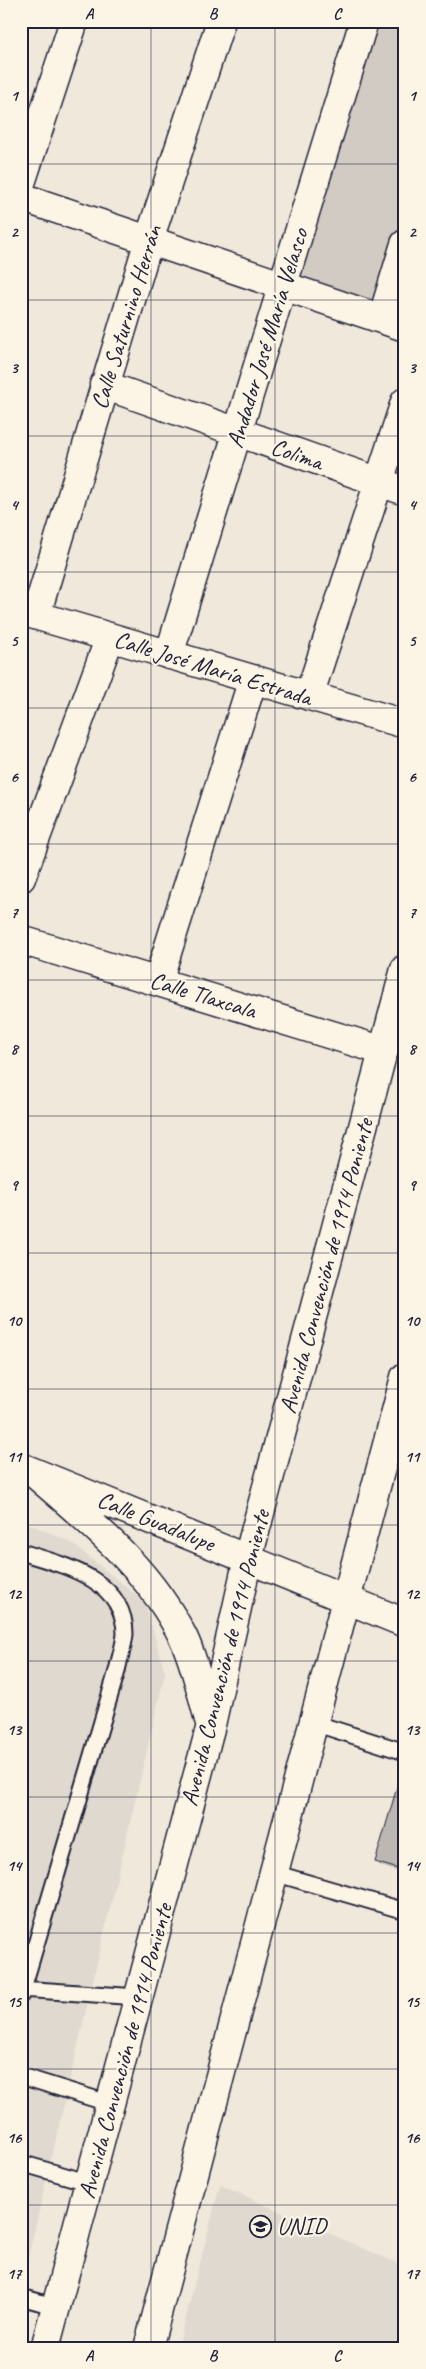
<svg xmlns="http://www.w3.org/2000/svg" width="426" height="2369" font-family="Caveat,sans-serif">
	<rect width="100%" height="100%" fill="#efe8db"/>
	<filter id="ink" filterUnits="userSpaceOnUse"><feTurbulence type="fractalNoise" baseFrequency=".02" numOctaves="2"/><feDisplacementMap in="SourceGraphic" scale="10" xChannelSelector="R" yChannelSelector="G"/><feConvolveMatrix kernelMatrix="1 2 1 2 8 2 1 2 1" color-interpolation-filters="sRGB"/></filter>
	<g filter="url(#ink)">
		<path fill="#e0d9cf" d="M 21,1520 L 70,1542 L 145,1602 L 165,1673 L 21,2288 Z
			M 220,2185 L 405,2267 L 405,2348 L 178,2348 Z"/>
		<path fill="#d1cbc3" stroke="#7a767f" d="M 374,21 L 405,21 L 405,231 L 379,313 L 288,283 Z"/>
		<path fill="#0003" d="M 405,1765 L 405,1874 L 381,1866 L 376,1861 Z"/>
		<path fill="#bcb7b3" stroke="#22223b" d="M 405,1760 L 405,1871 L 375,1862 Z"/>
		<g fill="none" stroke-linecap="round" stroke-linejoin="round">
			<defs>
				<path id="lane" d="M 21,1552 C 63,1565 125,1579 125,1634 C 124,1646 119,1660 117,1671 L 21,1995
					M 314,1723 L 405,1752
					M 274,1873 L 405,1911
					M 21,1989 L 138,1997
					M 21,2076 L 111,2104
					M 21,2163 L 90,2183
					M 21,2297 L 57,2307"/>
				<path id="street" d="M 21,183 L 74,21
					M 21,197 L 405,327
					M 382,319 L 405,244
					M 104,385 L 405,491
					M 21,611 L 405,724
					M 36,615 L 149,240 L 221,21
					M 169,655 L 364,21
					M 309,696 L 405,402
					M 21,878 L 110,637
					M 21,940 L 384,1051
					M 158,981 L 253,679"/>
				<path id="secondary" d="M 21,1467 L 405,1623"/>
				<path id="primary" d="M 34,1473 C 90,1522 151,1570 184,1639 C 196,1665 202,1696 210,1723
					M 45,2348 L 211,1725 L 248,1558 L 405,969
					M 148,2348 L 405,1377"/>
			</defs>
			<use href="#lane" stroke="#22223b" stroke-width="19"/>
			<use href="#street" stroke="#22223b" stroke-width="31"/>
			<use href="#secondary" stroke="#22223b" stroke-width="31"/>
			<use href="#primary" stroke="#22223b" stroke-width="31"/>
			<use href="#lane" stroke="#fcf5e5" stroke-width="15"/>
			<use href="#street" stroke="#fcf5e5" stroke-width="28"/>
			<use href="#secondary" stroke="#fcf5e5" stroke-width="28"/>
			<use href="#primary" stroke="#fcf5e5" stroke-width="28"/>
		</g>
	</g>
	<path fill="none" stroke="#22223b" stroke-width="1" stroke-opacity="0.55" d="M 151,21 L 151,2348M 275,21 L 275,2348M 21,164 L 405,164M 21,300 L 405,300M 21,436 L 405,436M 21,572 L 405,572M 21,708 L 405,708M 21,844 L 405,844M 21,980 L 405,980M 21,1116 L 405,1116M 21,1253 L 405,1253M 21,1389 L 405,1389M 21,1525 L 405,1525M 21,1661 L 405,1661M 21,1797 L 405,1797M 21,1933 L 405,1933M 21,2069 L 405,2069M 21,2205 L 405,2205"/>
	<defs>
		<symbol id="university-ring" viewBox="-11 -11 22 22"><circle r="9.5" fill="#fcf5e5" stroke="#22223b" stroke-width="1.5"/><path d="M0-5L7-2L0 1L-7-2ZM-4 1L0 2.5L4 1V4Q0 6-4 4Z" fill="#22223b"/></symbol>
	</defs>
	<g fill-rule="evenodd">
		<use href="#university-ring" x="248" y="2214" width="25" height="25"/>
	</g>
	<g text-anchor="middle" dominant-baseline="central" stroke-width="4.5" stroke-linejoin="round" paint-order="stroke">
		<g font-size="24" fill="#22223b" stroke="#fcf5e5">
			<text transform="translate(126 317) rotate(-73)">Calle Saturnino Herrán</text>
			<text transform="translate(267 338) rotate(-73)">Andador José María Velasco</text>
			<text transform="translate(297 454) rotate(19)">Colima</text>
			<text transform="translate(213 668) rotate(17)">Calle José María Estrada</text>
			<text transform="translate(203 995) rotate(17)">Calle Tlaxcala</text>
			<text transform="translate(326 1266) rotate(-75)">Avenida Convención de 1914 Poniente</text>
			<text transform="translate(156 1521) rotate(22)">Calle Guadalupe</text>
			<text transform="translate(225 1658) rotate(-76)">Avenida Convención de 1914 Poniente</text>
			<text transform="translate(125 2051) rotate(-75)">Avenida Convención de 1914 Poniente</text>
		</g>
		<g font-size="24" fill="#22223b" stroke="#fcf5e5" text-anchor="start">
			<text x="277" y="2226">UNID</text>
		</g>
	</g>
	<rect width="426" height="2369" fill="none" stroke="#fcf5e5" stroke-width="55"/>
	<rect x="28" y="28" width="370" height="2314" fill="none" stroke="#22223b" stroke-width="2"/>
	<g font-size="16" text-anchor="middle" font-weight="bold" fill="#22223b">
		<text x="89" y="19">A</text>
		<text x="213" y="19">B</text>
		<text x="337" y="19">C</text>
		<text x="14" y="101">1</text>
		<text x="412" y="101">1</text>
		<text x="14" y="237">2</text>
		<text x="412" y="237">2</text>
		<text x="14" y="373">3</text>
		<text x="412" y="373">3</text>
		<text x="14" y="510">4</text>
		<text x="412" y="510">4</text>
		<text x="14" y="646">5</text>
		<text x="412" y="646">5</text>
		<text x="14" y="782">6</text>
		<text x="412" y="782">6</text>
		<text x="14" y="918">7</text>
		<text x="412" y="918">7</text>
		<text x="14" y="1054">8</text>
		<text x="412" y="1054">8</text>
		<text x="14" y="1190">9</text>
		<text x="412" y="1190">9</text>
		<text x="14" y="1326">10</text>
		<text x="412" y="1326">10</text>
		<text x="14" y="1462">11</text>
		<text x="412" y="1462">11</text>
		<text x="14" y="1599">12</text>
		<text x="412" y="1599">12</text>
		<text x="14" y="1735">13</text>
		<text x="412" y="1735">13</text>
		<text x="14" y="1871">14</text>
		<text x="412" y="1871">14</text>
		<text x="14" y="2007">15</text>
		<text x="412" y="2007">15</text>
		<text x="14" y="2143">16</text>
		<text x="412" y="2143">16</text>
		<text x="14" y="2279">17</text>
		<text x="412" y="2279">17</text>
		<text x="89" y="2361">A</text>
		<text x="213" y="2361">B</text>
		<text x="337" y="2361">C</text>
	</g>
</svg>
